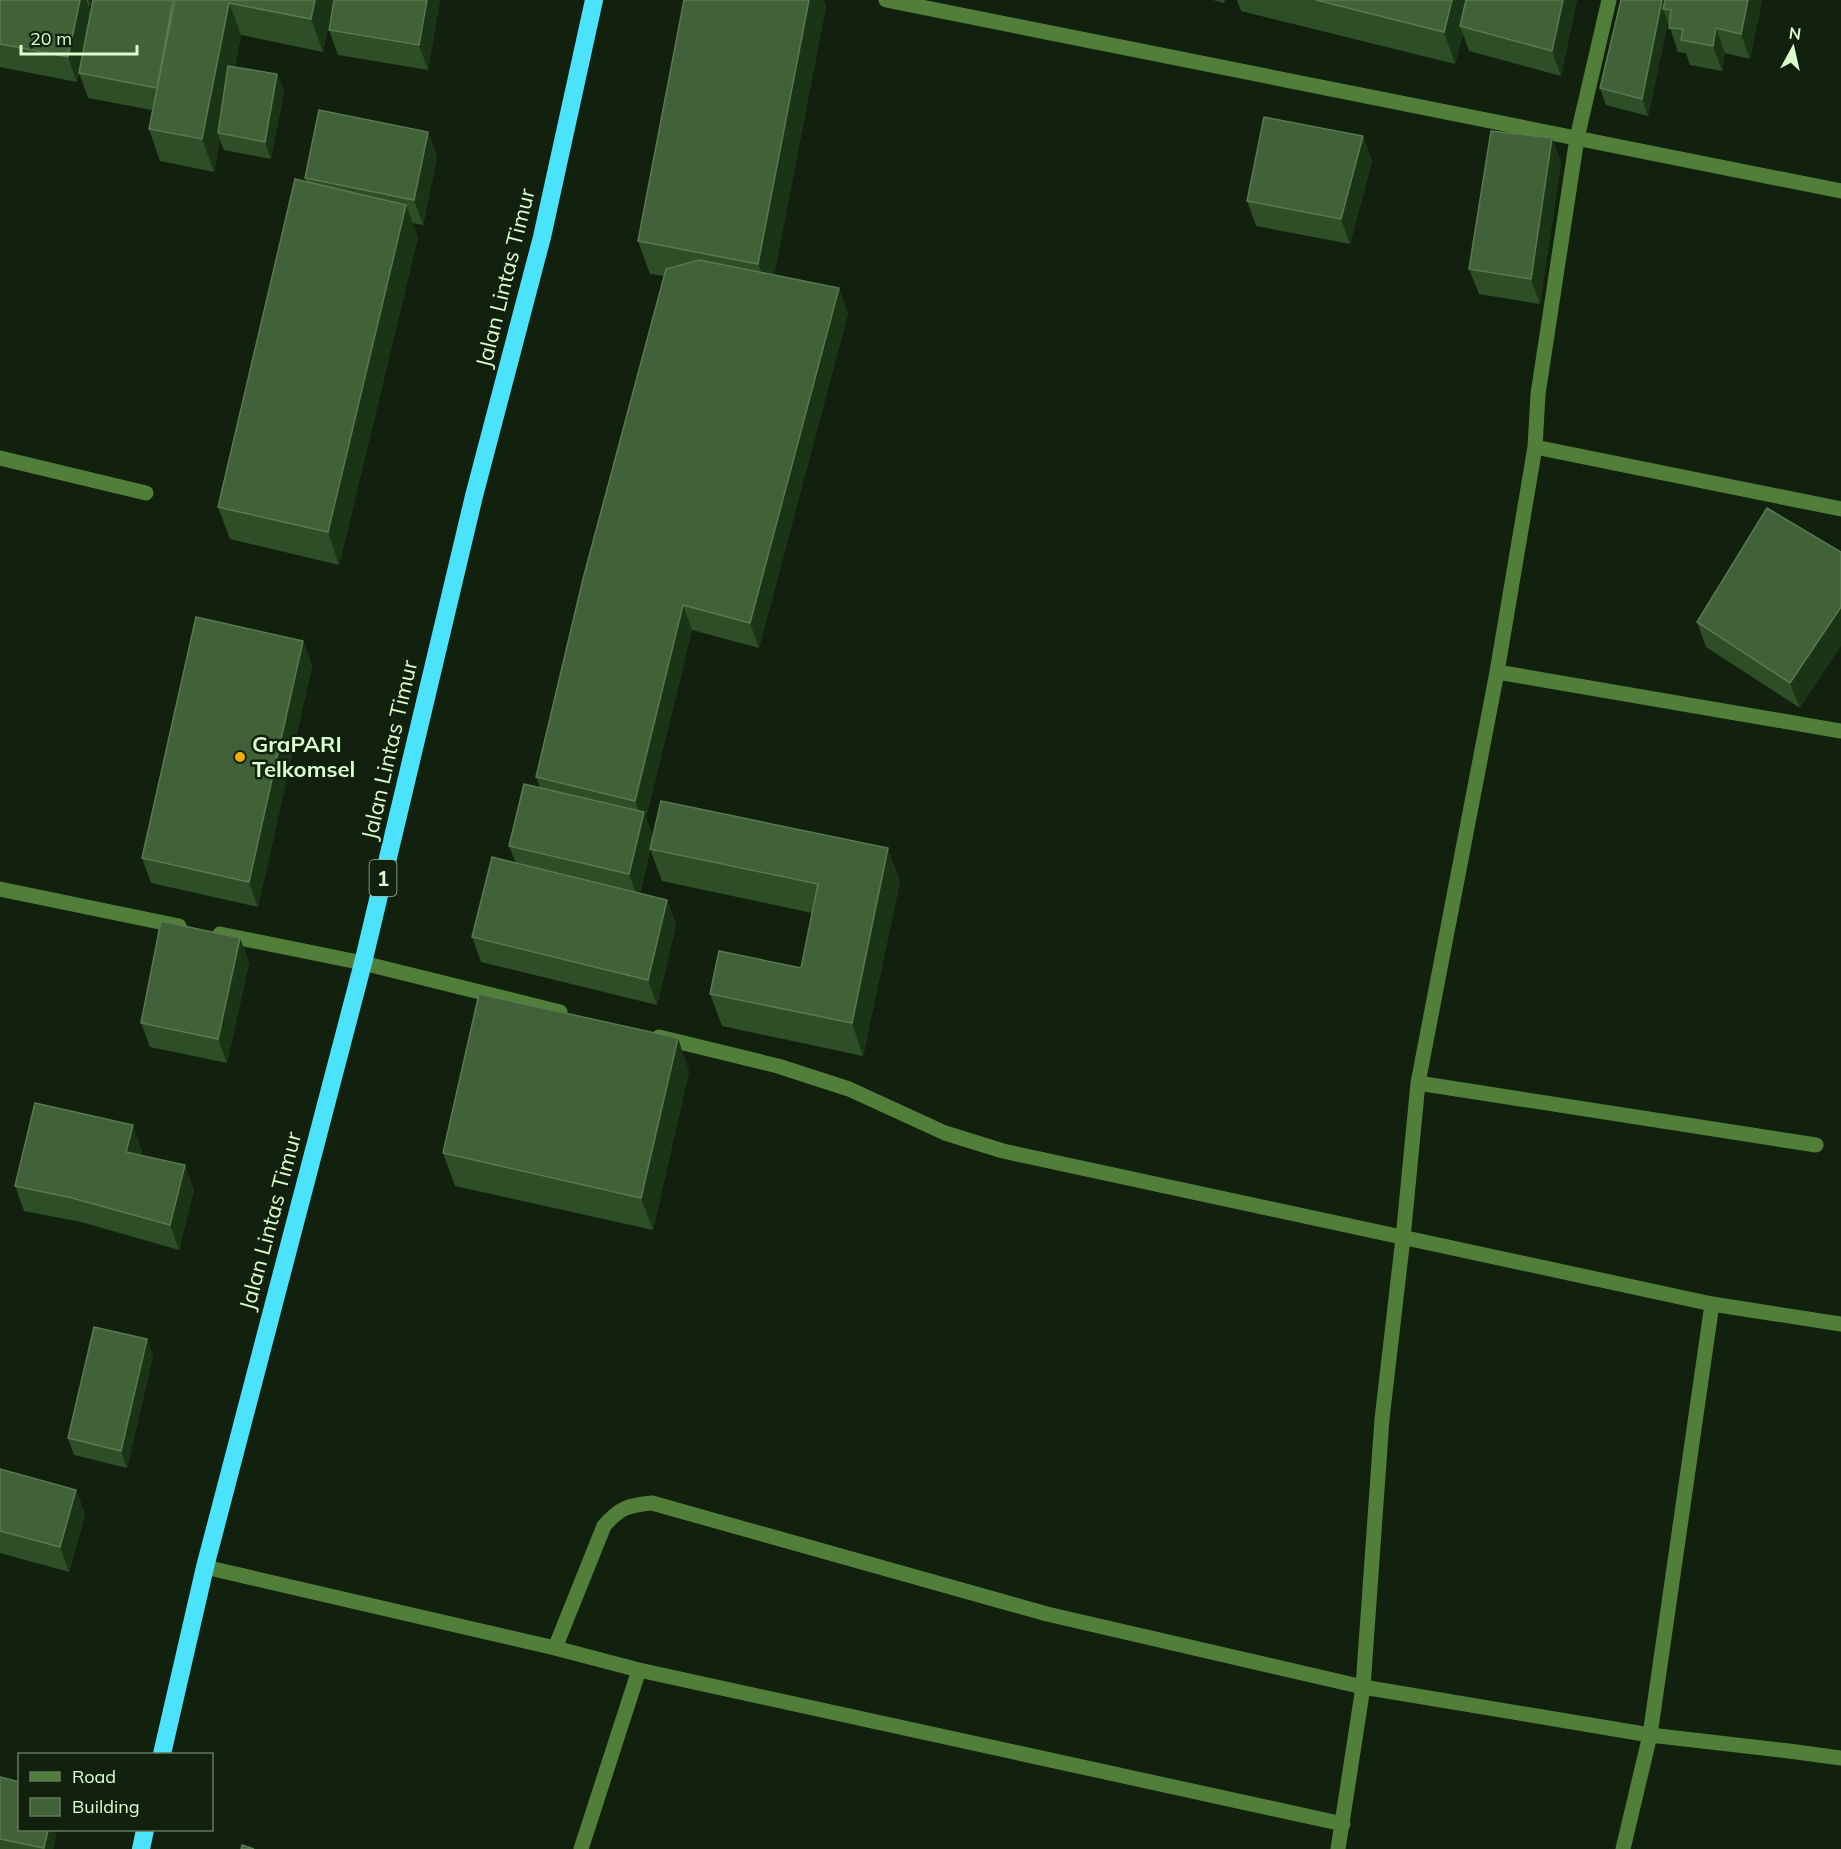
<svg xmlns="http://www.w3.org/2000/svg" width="1841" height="1849" font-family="Mulish,sans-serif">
	<rect width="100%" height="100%" fill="#11210d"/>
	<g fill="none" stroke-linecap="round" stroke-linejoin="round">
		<path stroke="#517f39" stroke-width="15" d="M 886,0 L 1841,191
			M 1535,447 L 1841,509
			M 0,458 L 146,493
			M 1497,672 L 1841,731
			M 0,889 L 179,926
			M 220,934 L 363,963 L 560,1012
			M 659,1037 L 778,1066 L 849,1089 L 945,1133 L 1003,1151 L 1712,1304 L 1841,1324
			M 1418,1083 L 1816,1145
			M 205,1567 L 555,1648 L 639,1670 L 1343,1824
			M 555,1648 L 604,1526 C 619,1508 629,1505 652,1503 L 1047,1614 L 1363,1687 L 1650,1735 L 1789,1751 L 1841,1758
			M 581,1849 L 639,1670
			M 1338,1849 L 1363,1687 L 1382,1419 L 1403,1238 L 1418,1083 L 1497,672 L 1535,447 L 1538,394 L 1577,138 L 1609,0
			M 1623,1849 L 1650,1735 L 1712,1304"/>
		<path stroke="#4be3fc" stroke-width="18" d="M 162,1754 L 205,1567 L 363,963 L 474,496 L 542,237 L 594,0
			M 141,1849 L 145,1830"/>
	</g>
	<path fill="#2e4e27" d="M 0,0 L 91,0 L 90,6 L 88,6 L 91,13 L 93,0 L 333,0 L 323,52 L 241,35 L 235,67 L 277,74 L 284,91 L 271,159 L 224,150 L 220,140 L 214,172 L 160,161 L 149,129 L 152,110 L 88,98 L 79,73 L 77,82 L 0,67 Z
		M 334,0 L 440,0 L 428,70 L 338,55 L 329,30 Z
		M 684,0 L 823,0 L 826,6 L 774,275 L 848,313 L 759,648 L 692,630 L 646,818 L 653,837 L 640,893 L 667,900 L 676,925 L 657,1005 L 481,962 L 472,937 L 516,863 L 509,846 L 540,788 L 536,777 L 664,276 L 650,274 L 638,241 Z
		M 1213,0 L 1225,0 L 1224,3 Z
		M 1237,0 L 1577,0 L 1561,76 L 1469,51 L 1463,34 L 1455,64 L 1241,11 Z
		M 1621,0 L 1762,0 L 1750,59 L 1725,53 L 1722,71 L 1690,65 L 1686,53 L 1678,52 L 1668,22 L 1648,116 L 1606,105 L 1600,88 Z
		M 428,132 L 437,157 L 423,225 L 412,223 L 418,237 L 339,565 L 230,539 L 218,507 L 306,181 L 305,178 Z
		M 1363,136 L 1372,161 L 1350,244 L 1256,226 L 1247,201 Z
		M 1552,138 L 1561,163 L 1540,304 L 1479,294 L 1469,269 Z
		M 1767,508 L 1800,708 L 1706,647 L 1697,622 Z
		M 303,641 L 312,666 L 258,907 L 151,883 L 142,858 Z
		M 650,849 L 900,881 L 863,1056 L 722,1026 L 710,994 L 801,968 L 812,913 L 662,881 Z
		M 240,938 L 249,963 L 227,1063 L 150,1047 L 141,1023 Z
		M 689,1071 L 653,1230 L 455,1186 L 443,1153 Z
		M 142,1150 L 141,1155 L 194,1190 L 179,1250 L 81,1222 L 24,1211 L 15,1186 Z
		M 147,1339 L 153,1356 L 127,1468 L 74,1455 L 68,1438 Z
		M 0,1469 L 76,1490 L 85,1515 L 69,1572 L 0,1553 Z
		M 0,1777 L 57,1830 L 53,1849 L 0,1849 Z"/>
	<path fill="#1b3415" d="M 80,0 L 86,0 L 91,14 L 77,82 L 68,57 Z
		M 88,0 L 91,0 L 90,6 Z
		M 315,0 L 333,0 L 323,52 L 311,19 Z
		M 427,0 L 440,0 L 428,70 L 419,45 Z
		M 809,0 L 823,0 L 826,6 L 770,296 L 758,264 Z
		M 1452,0 L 1472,0 L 1460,26 L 1463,34 L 1455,64 L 1444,32 Z
		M 1563,0 L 1577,0 L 1561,76 L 1552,51 Z
		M 1662,0 L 1672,0 L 1663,9 L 1668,22 L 1648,116 L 1642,99 Z
		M 1748,0 L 1762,0 L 1750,59 L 1741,34 Z
		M 229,3 L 241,35 L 221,134 L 218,133 L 220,140 L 214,172 L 202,139 Z
		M 1716,28 L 1725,53 L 1722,71 L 1713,46 Z
		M 277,74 L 284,91 L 271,159 L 265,142 Z
		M 428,132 L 437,157 L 423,225 L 414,200 Z
		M 1363,136 L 1372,161 L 1350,244 L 1341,219 Z
		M 1552,138 L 1561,163 L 1540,304 L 1531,279 Z
		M 406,205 L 418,237 L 339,565 L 328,532 Z
		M 839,288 L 848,313 L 759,648 L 750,623 Z
		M 683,605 L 692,630 L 646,818 L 653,837 L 638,899 L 629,874 L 642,820 L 635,801 Z
		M 1841,607 L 1841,646 L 1800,708 L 1790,683 Z
		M 303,641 L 312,666 L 258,907 L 249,882 Z
		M 888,848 L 900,881 L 863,1056 L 852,1023 Z
		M 667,900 L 676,925 L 657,1005 L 648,980 Z
		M 240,938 L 249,963 L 227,1063 L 218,1039 Z
		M 678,1038 L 689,1071 L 653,1230 L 641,1198 Z
		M 133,1125 L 142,1150 L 135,1177 L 126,1152 Z
		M 185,1165 L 194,1190 L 179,1250 L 170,1225 Z
		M 147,1339 L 153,1356 L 127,1468 L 121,1451 Z
		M 76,1490 L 85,1515 L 69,1572 L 60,1547 Z
		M 48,1830 L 57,1830 L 53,1849 L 44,1849 Z"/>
	<path fill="#416139" stroke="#597a50" stroke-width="1.5" d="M 0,0 L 80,0 L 68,57 L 0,44 Z
		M 93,0 L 173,0 L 157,88 L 79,73 Z
		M 175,0 L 315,0 L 311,19 L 229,3 L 202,139 L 149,129 Z
		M 334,0 L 427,0 L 419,45 L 329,30 Z
		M 684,0 L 809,0 L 758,264 L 638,241 Z
		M 1316,0 L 1452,0 L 1444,32 Z
		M 1466,0 L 1563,0 L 1552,51 L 1460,26 Z
		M 1621,0 L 1662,0 L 1642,99 L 1600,88 Z
		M 1665,0 L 1748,0 L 1741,34 L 1716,28 L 1713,46 L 1681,40 L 1683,29 L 1669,28 L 1671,10 L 1663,9 Z
		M 228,66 L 277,74 L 265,142 L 218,133 Z
		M 319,110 L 428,132 L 414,200 L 305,178 Z
		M 1264,117 L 1363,136 L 1341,219 L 1247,201 Z
		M 1491,131 L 1552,138 L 1531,279 L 1469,269 Z
		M 295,179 L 406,205 L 328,532 L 218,507 Z
		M 699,260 L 839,288 L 750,623 L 683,605 L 635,801 L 536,777 L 583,579 L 666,269 Z
		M 1767,508 L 1841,552 L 1841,607 L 1790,683 L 1697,622 Z
		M 196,617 L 303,641 L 249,882 L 142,858 Z
		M 524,784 L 644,812 L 629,874 L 509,846 Z
		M 661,801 L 888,848 L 852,1023 L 710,994 L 719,951 L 801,968 L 818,884 L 650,849 Z
		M 492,857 L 667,900 L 648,980 L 472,937 Z
		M 161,921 L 240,938 L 218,1039 L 141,1023 Z
		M 479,994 L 678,1038 L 641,1198 L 443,1153 Z
		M 35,1103 L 133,1125 L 126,1152 L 185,1165 L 170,1225 L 72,1198 L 15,1186 Z
		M 94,1327 L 147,1339 L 121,1451 L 68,1438 Z
		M 0,1469 L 76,1490 L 60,1547 L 0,1531 Z
		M 0,1777 L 20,1782 L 20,1830 L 48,1830 L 44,1848 L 0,1839 Z
		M 242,1845 L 254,1849 L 241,1849 Z"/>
	<circle fill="#f3b004" stroke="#11210d" stroke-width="2" cx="240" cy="757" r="6"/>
	<g text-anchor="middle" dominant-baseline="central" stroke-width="5" stroke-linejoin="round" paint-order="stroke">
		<rect fill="#11210d" stroke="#9ebc94" stroke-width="1.5" x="369.5" y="860" width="27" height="36" rx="4.5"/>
		<g font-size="21" font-weight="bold" fill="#dbfece">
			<text x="383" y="878">1</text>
		</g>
		<g font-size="22" fill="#dbfece" stroke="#11210d">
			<text transform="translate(505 278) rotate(-76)">Jalan Lintas Timur</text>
			<text transform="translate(389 750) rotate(-77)">Jalan Lintas Timur</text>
			<text transform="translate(270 1221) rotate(-75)">Jalan Lintas Timur</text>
		</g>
		<g font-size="22" font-weight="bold" fill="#dbfece" stroke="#11210d" text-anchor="start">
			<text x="252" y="744">GraPARI<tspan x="252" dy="25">Telkomsel</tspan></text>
		</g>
	</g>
	<rect x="18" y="1753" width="195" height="78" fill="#11210d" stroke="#62795a" stroke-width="1.5"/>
	<rect x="30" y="1772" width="30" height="9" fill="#517f39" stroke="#62795a" stroke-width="1.5"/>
	<text x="72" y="1783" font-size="18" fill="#dbfece">Road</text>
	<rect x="30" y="1798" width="30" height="18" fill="#416139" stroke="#62795a" stroke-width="1.5"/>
	<text x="72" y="1813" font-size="18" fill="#dbfece">Building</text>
	<g transform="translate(1793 48) rotate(8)" stroke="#11210d" stroke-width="4.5" paint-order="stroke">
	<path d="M0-4.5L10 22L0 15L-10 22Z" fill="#dbfece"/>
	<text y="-9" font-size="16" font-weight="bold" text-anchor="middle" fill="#dbfece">N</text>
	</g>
	<path d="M21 45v9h116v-9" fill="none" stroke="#dbfece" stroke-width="3"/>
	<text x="30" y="45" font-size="18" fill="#dbfece" stroke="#11210d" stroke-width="4.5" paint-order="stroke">20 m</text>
</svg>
